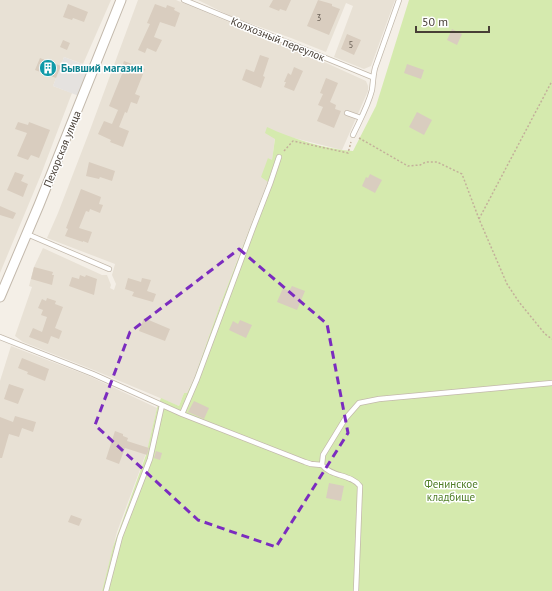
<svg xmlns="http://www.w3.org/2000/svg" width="552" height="591" font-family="'PT Sans',sans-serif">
	<rect width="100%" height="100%" fill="#f4efe7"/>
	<path fill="#e8e1d5" d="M 0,0 L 111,0 L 83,64 L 64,57 L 53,86 L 72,93 L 40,177 L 0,273 Z
		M 138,0 L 176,0 L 318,59 L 317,61 L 321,62 L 322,61 L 366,81 L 368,86 L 368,91 L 342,150 L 286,136 L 267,128 L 275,138 L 272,161 L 268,158 L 268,181 L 220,305 L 194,379 L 187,393 L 184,393 L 179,406 L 96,371 L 23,342 L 15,336 L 32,287 L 29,286 L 34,267 L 43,248 L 102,275 L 107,275 L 111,285 L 110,288 L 114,290 L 116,284 L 112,275 L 115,264 L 47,238 L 58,213 L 90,130 Z
		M 198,0 L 395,0 L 371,66 L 364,69 L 334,57 L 353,6 L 346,3 L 326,52 L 291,38 L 232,17 Z
		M 11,346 L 89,376 L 157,408 L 148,448 L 117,532 L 102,591 L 0,591 L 0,381 Z"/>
	<path fill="#d5eaae" d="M 409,0 L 552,0 L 552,591 L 102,591 L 113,547 L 146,455 L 157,408 L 161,398 L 179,406 L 184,393 L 187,393 L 194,379 L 220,305 L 268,182 L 261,177 L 268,158 L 272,160 L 275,139 L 265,133 L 267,127 C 293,139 324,149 353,151 L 376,106 Z"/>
	<path fill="#e5e2df" d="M 64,57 L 90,67 L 79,96 L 53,86 Z"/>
	<path fill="#d9cdbf" d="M 273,0 L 291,0 L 286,11 L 280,9 L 279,11 L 269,7 Z
		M 318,0 L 332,4 L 332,6 L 340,9 L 329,35 L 307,26 Z
		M 68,4 L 88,12 L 84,22 L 73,18 L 72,20 L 63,17 Z
		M 155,4 L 166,8 L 167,5 L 175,8 L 174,10 L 180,13 L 175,27 L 160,22 L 154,37 L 162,40 L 156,52 L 147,48 L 145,53 L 138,50 L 150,24 L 147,23 Z
		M 452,29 L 462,34 L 457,45 L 447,40 Z
		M 347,34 L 361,40 L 354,55 L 341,49 Z
		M 63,40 L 70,43 L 67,50 L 60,47 Z
		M 260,55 L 269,58 L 263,76 L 265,77 L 261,88 L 242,80 L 246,69 L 254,72 Z
		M 40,58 L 61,66 L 56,78 L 35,70 Z
		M 124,61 L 145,69 L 135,94 L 140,96 L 137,104 L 131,102 L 127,113 L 125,112 L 119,127 L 129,131 L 123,147 L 110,142 L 111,140 L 98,134 L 104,121 L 112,124 L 118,110 L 109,106 L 122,74 L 120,73 Z
		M 407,64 L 424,70 L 421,79 L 404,73 Z
		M 294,67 L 303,71 L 294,91 L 284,87 L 286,82 L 284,82 L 288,73 L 291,75 Z
		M 326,78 L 338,83 L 330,102 L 336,105 L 335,109 L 341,111 L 334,128 L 317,121 L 323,107 L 318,105 L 323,94 L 320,93 Z
		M 417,112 L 432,120 L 424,135 L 409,127 Z
		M 18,122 L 28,125 L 29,122 L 50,130 L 39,158 L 31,155 L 28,160 L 17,156 L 27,133 L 15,129 Z
		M 89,162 L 115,171 L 112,181 L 100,177 L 99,179 L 86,176 Z
		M 15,172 L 24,175 L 21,181 L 28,184 L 23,197 L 7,190 Z
		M 370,174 L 382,180 L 375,193 L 362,186 L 366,177 L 368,178 Z
		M 81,189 L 101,197 L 99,204 L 103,205 L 100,213 L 90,209 L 89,212 L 86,211 L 79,228 L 92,232 L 88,243 L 83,241 L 83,242 L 65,236 L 68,229 L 66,228 Z
		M 0,206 L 16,213 L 13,219 L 0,215 Z
		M 34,267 L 53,272 L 52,275 L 54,275 L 52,285 L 31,279 Z
		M 80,275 L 85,277 L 86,275 L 97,279 L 94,295 L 69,286 L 72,277 L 79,279 Z
		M 128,278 L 141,282 L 142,278 L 151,280 L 147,291 L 156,294 L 153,302 L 132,296 L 134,292 L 125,289 Z
		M 292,286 L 305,291 L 297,310 L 277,302 L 283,288 L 289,291 Z
		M 47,298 L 56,301 L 55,304 L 63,307 L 55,328 L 62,331 L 59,339 L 51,336 L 48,344 L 29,337 L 33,328 L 42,332 L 47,317 L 41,315 L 43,310 L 38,308 L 42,299 L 46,301 Z
		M 144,318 L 170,329 L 165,341 L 139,331 Z
		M 240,320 L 252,325 L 246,338 L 229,330 L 233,321 L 238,324 Z
		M 22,358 L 49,369 L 45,381 L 27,374 L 28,372 L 18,368 Z
		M 9,384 L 24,389 L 18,404 L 4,399 Z
		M 194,401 L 209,408 L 204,419 L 188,412 Z
		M 15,416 L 36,422 L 33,432 L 22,428 L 19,437 L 9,434 L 2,458 L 0,458 L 0,417 L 13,422 Z
		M 115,431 L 123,434 L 123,436 L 128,438 L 127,441 L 149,448 L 147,455 L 125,448 L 119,464 L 106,459 Z
		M 156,451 L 162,453 L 160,460 L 154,458 Z
		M 329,483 L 344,486 L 341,501 L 326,498 Z
		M 71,515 L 82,519 L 79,526 L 68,522 Z"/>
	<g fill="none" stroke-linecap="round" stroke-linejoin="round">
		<defs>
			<path id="lane" d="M 184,0 L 372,77
				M 347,113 L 361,118
				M 353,135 C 360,120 368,106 372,90 C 373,83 373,76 375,68 L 399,0
				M 27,234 L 109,269
				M 0,337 L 93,374 L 182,414 L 305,462 L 311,464 L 322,465
				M 182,414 L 197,379 L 253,228 L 270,184 L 279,157
				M 106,591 L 120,537 L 150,459 L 162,405
				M 356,591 L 360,486 C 351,474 331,477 322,465 L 323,455 L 345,419 L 359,403 L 379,399 L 552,383"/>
			<path id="street" d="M 0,297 L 39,205 L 121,0"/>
		</defs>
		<use href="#lane" stroke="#c3b9ac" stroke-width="6"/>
		<use href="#street" stroke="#c3b9ac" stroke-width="11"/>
		<path stroke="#c3b09a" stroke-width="1.5" stroke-dasharray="2 2" stroke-linecap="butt" d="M 359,138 L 408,166 L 420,165 L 426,162 L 437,162 L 462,174 L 479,219 L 507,284 L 519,302 L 545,334 L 552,339
			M 284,151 L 293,141 L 348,153 L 351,142
			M 479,219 L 552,81"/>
		<use href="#lane" stroke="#fff" stroke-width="4.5"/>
		<use href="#street" stroke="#fff" stroke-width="9"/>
	</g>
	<path fill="none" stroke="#7b2cbf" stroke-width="3" stroke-dasharray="8 5" stroke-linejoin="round" d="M 239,249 L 327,324 L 348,433 L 276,547 L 198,520 L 95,425 L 130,332 Z"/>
	<defs>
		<symbol id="building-disc" viewBox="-11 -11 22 22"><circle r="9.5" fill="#0f9aa8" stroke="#fff"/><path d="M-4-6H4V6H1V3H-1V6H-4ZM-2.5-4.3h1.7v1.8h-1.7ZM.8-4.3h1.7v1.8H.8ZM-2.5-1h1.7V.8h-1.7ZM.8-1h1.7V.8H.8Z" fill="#fff"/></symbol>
	</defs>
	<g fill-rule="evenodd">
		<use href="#building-disc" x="38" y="58" width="20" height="20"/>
	</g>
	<g text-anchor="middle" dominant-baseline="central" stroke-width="3" stroke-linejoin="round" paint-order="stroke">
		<g font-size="9" fill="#6c6258">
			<text x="319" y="17">3</text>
			<text x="351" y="44">5</text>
		</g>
		<g font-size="11" fill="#483f36" stroke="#fff">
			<text transform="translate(278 39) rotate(22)">Колхозный переулок</text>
			<text transform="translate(62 149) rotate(-68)">Пехорская улица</text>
		</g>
		<g font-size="11" font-weight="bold" fill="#0d838f" stroke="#fff" text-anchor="start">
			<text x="61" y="68">Бывший магазин</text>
		</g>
		<g font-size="11" fill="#4e7d26" stroke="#fff">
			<text x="451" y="484">Фенинское<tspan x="451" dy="13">кладбище</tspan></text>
		</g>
	</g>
	<path d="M416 26v6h73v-6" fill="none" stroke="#483f36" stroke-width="2"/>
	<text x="422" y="26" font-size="12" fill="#483f36" stroke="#ffffff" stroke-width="3" paint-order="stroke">50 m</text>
</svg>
